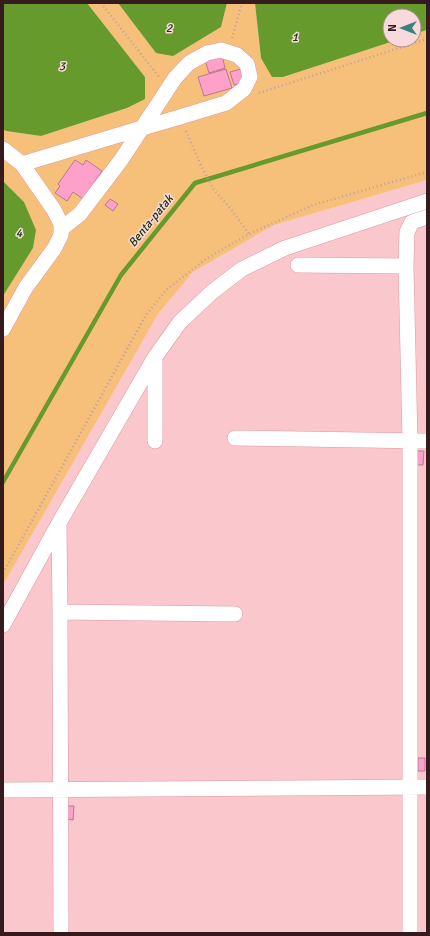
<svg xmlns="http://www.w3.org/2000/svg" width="430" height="936" font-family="Signika,sans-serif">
	<rect width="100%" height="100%" fill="#f8dadc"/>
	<path fill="#f9c7cc" d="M 427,180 L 427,933 L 3,933 L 3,585 L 158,314 L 193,272 L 274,225 Z"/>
	<path fill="#f7c07a" d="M 87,3 L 118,3 L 156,53 L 221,27 L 227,3 L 255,3 L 261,58 L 283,77 L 397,40 L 414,40 L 414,34 L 427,30 L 427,180 L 274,225 L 193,272 L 158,314 L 3,585 L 3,296 L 33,248 L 24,202 L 3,181 L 3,129 L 6,131 L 41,136 L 127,108 L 145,98 L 145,77 Z"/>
	<path fill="#669a2d" d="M 3,3 L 87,3 L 145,77 L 145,99 L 127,108 L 41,136 L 6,131 L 3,129 Z
		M 118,3 L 227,3 L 221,27 L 173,56 L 156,53 Z
		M 255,3 L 427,3 L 427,30 L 414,34 L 414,16 L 390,16 L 390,40 L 397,40 L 283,77 L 272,77 L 261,58 Z
		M 3,181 L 24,202 L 36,230 L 33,248 L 3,296 Z"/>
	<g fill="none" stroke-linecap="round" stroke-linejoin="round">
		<path stroke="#669a2d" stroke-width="4.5" d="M 3,482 L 121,275 L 195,183 L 427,113"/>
	</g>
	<path fill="#fda1ca" stroke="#b77894" d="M 222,55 L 225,68 L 209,73 L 205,60 Z
		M 226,69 L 232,88 L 204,96 L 198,77 Z
		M 241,69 L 245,82 L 234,85 L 230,72 Z
		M 75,160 L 83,165 L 86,160 L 102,171 L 83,199 L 73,192 L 67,201 L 55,193 L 60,186 L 58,184 Z
		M 110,199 L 118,204 L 113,211 L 105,205 Z
		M 416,451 L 424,451 L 423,465 L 416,465 Z
		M 418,758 L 425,758 L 425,771 L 418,771 Z
		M 66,806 L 74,806 L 73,820 L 66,819 Z"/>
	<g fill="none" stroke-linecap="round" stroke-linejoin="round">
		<defs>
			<path id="minor" d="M 3,149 L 22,164 L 142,128 L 180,117 L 226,103 L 244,89 L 250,77 L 247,64 L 237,55 L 221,50 L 207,53 L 189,63 L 175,78 L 160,101 L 142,128 L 121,160 L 80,214 L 61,229
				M 298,265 L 406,266
				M 3,329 L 26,287 L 54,249 L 61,235 L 61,224 L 54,210 L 22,164
				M 155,358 L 155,441
				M 235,438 L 427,441
				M 59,524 L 60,612 L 61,933
				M 60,612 L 235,614
				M 3,625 L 59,523 L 155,357 L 180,322 L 212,292 L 242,269 L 285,248 L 427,201
				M 3,790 L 427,787
				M 410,933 L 410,441 L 406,266 L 407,232 L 412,222 L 427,217"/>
		</defs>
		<use href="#minor" stroke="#de98a0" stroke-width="16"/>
		<path stroke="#bda0a2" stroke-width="2.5" stroke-dasharray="1 3" stroke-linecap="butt" d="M 101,3 L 159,77
			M 232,38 L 242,3
			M 259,93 L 427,39
			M 186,131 L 203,170 L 214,190 L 231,209 L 249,234
			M 3,573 L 146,315 L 166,290 L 206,259 L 249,234 L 313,205 L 427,172"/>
		<use href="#minor" stroke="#fff" stroke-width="15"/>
	</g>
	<g text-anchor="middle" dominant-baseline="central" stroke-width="3" stroke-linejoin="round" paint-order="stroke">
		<g font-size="12" font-style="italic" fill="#20350a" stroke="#f8dadc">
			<text x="169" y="28">2</text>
			<text x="295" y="37">1</text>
			<text x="62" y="66">3</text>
			<text transform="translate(151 221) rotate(-51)">Benta-patak</text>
			<text x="19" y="233">4</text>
		</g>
	</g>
	<rect width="430" height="936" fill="none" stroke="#351a1e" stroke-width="8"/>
	<g transform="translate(402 28) rotate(270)"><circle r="19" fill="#f8dadc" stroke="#aa8d90"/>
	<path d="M0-3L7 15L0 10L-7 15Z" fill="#3a827f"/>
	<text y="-6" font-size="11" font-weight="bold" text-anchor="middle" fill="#351a1e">N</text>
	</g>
</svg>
